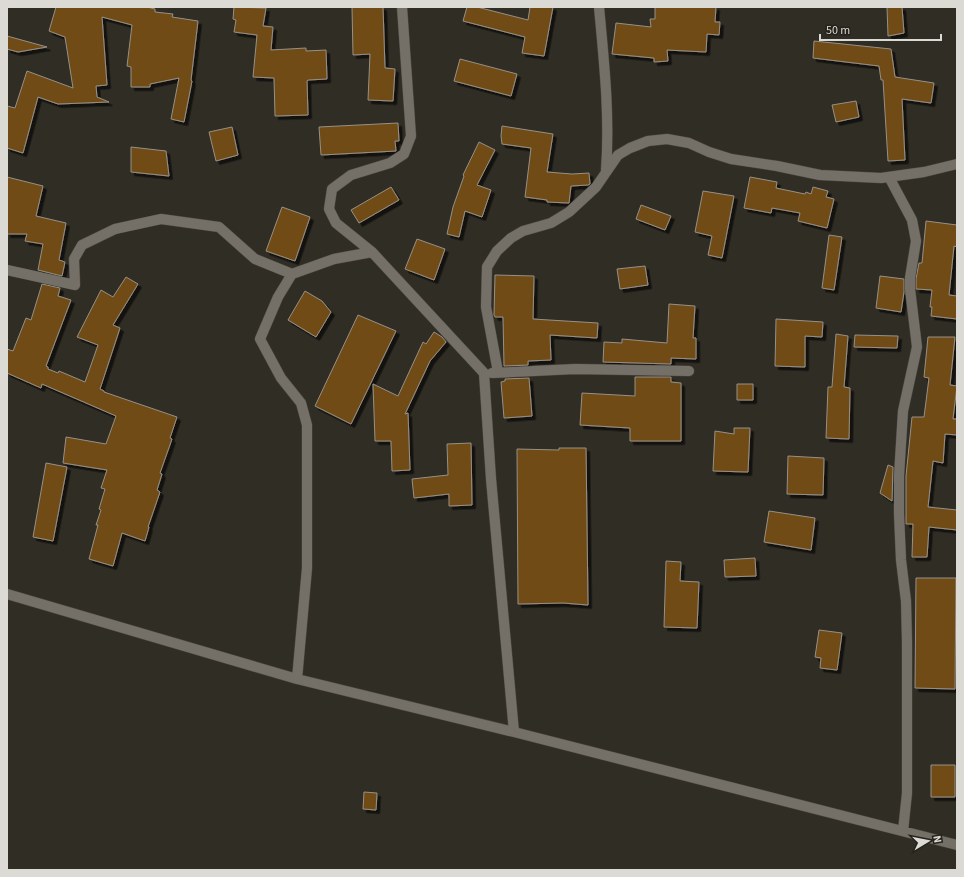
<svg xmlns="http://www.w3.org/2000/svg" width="964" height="877" font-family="'Source Sans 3',sans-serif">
	<defs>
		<filter id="shadow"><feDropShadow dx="3.5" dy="3.5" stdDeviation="0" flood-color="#0009"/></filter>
	</defs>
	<rect width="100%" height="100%" fill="#302d25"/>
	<path fill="#6f4c15" stroke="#979088" filter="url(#shadow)" d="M 56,7 L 147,7 L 155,9 L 155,12 L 173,14 L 172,17 L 198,21 L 191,80 L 192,81 L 184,122 L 171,119 L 179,78 L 150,84 L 150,87 L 131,87 L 131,67 L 127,66 L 132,25 L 102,17 L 107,85 L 96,86 L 97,97 L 109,102 L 58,104 L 38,97 L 23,153 L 7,148 L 7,106 L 15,108 L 27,71 L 73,88 L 65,37 L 49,31 Z
		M 234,7 L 266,8 L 263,26 L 273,27 L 271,50 L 306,48 L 306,51 L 326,50 L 327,79 L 308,80 L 307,81 L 308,115 L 275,116 L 274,78 L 253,77 L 257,35 L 234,32 L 236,20 L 233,19 Z
		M 352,7 L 383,7 L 385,68 L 395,69 L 393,101 L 368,100 L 370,54 L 353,55 Z
		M 467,7 L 477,7 L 528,20 L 530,7 L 553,7 L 544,56 L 522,53 L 525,37 L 463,21 Z
		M 655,7 L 716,7 L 715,22 L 720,22 L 719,35 L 707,34 L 706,52 L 667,50 L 668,61 L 654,62 L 654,58 L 612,54 L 616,23 L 651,27 L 650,19 L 655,19 Z
		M 887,7 L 902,7 L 904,33 L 888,36 Z
		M 7,36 L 47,47 L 18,52 L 7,49 Z
		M 814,41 L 891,49 L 895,77 L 934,83 L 931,103 L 902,99 L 905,160 L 888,161 L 883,80 L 881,80 L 879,66 L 813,58 Z
		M 460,59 L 517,74 L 511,96 L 454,81 Z
		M 856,101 L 859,117 L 836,122 L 832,105 Z
		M 398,123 L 399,141 L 395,141 L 396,151 L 321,155 L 319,127 Z
		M 502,126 L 553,134 L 547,172 L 572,174 L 589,173 L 590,184 L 588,185 L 571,186 L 569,203 L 547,202 L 547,200 L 525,197 L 531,148 L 502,144 L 501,136 Z
		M 232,127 L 238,155 L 216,161 L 209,132 Z
		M 479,142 L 495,150 L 477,185 L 491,190 L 482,217 L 465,211 L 459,237 L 447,234 L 453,207 L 464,176 L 463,175 Z
		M 131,147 L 166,151 L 169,176 L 131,172 Z
		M 7,177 L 43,186 L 36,216 L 66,223 L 59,260 L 65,262 L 62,276 L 38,270 L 43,244 L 25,241 L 27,234 L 7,234 Z
		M 750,177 L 777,182 L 776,188 L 805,194 L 806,192 L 811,194 L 813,187 L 828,191 L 826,197 L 834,199 L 827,228 L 798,221 L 800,213 L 772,208 L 771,213 L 744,208 Z
		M 391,187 L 399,200 L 359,223 L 351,210 Z
		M 703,191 L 734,196 L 722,258 L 708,255 L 712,236 L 695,232 Z
		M 641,205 L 671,216 L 665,230 L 636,219 Z
		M 282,207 L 310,217 L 295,261 L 266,251 Z
		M 926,221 L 957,225 L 957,247 L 954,246 L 949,295 L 957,296 L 957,319 L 931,316 L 932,307 L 930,307 L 932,290 L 916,289 L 916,279 L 919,263 L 922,263 Z
		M 829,235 L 842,237 L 834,290 L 822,288 Z
		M 417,239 L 445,249 L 434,280 L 405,269 Z
		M 645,266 L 648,285 L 620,289 L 617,269 Z
		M 495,275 L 534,276 L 533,319 L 598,323 L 597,338 L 550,335 L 551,360 L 528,361 L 528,365 L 504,366 L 503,317 L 495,317 L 494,315 Z
		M 880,276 L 904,279 L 904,292 L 901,312 L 876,308 Z
		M 126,277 L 138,284 L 113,325 L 120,328 L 100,389 L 104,391 L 104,392 L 177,417 L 170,438 L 172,439 L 160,473 L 162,474 L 157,490 L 160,492 L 148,527 L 149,527 L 145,541 L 122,533 L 113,566 L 89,559 L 98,525 L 96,525 L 101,510 L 99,509 L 105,489 L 101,488 L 107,470 L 63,463 L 66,437 L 106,444 L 116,416 L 42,384 L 41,388 L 7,373 L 7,349 L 13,351 L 26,318 L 31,320 L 42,284 L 60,288 L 58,296 L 71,300 L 46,366 L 48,367 L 48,369 L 58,373 L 59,371 L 85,382 L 98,345 L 77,337 L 101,290 L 113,297 Z
		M 305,291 L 322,301 L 331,312 L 316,337 L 288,320 Z
		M 669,304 L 695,306 L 693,338 L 696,338 L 696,359 L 671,358 L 671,364 L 603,362 L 604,342 L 622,343 L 622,339 L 667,343 Z
		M 358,315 L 396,331 L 351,424 L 315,406 Z
		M 776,319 L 823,322 L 822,337 L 805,336 L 805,367 L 775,366 Z
		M 434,332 L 442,337 L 446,342 L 430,361 L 405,414 L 408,413 L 410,470 L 392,471 L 391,441 L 375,441 L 373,384 L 398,396 L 423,342 L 426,344 Z
		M 836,334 L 848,336 L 844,387 L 850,388 L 849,439 L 826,438 L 828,387 L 832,387 Z
		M 855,335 L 898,336 L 897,348 L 854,347 Z
		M 928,337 L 955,337 L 950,385 L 957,386 L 953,419 L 957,419 L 957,435 L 945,434 L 943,463 L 933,461 L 928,507 L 957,510 L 957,530 L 929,527 L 927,557 L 912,557 L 913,524 L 906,524 L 906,476 L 912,417 L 924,417 L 929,378 L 924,377 Z
		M 635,377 L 671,377 L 671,382 L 681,383 L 681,441 L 630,441 L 630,428 L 580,425 L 582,393 L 635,396 Z
		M 529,378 L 532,416 L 504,418 L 501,382 L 505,381 L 505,379 Z
		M 737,384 L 753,384 L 753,400 L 737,400 Z
		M 734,428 L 750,428 L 748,472 L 713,471 L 715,431 L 734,434 Z
		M 471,443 L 472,505 L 449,506 L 449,494 L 414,498 L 412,479 L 448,475 L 447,444 Z
		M 559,448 L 586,448 L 588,605 L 563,603 L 518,604 L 517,449 L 559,450 Z
		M 788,456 L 824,458 L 823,495 L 787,494 Z
		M 46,463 L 67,467 L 53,541 L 33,537 Z
		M 888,465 L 893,467 L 892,501 L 880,493 Z
		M 769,511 L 815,518 L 811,550 L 764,542 Z
		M 755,558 L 756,576 L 725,577 L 724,560 Z
		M 666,561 L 681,562 L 680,581 L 699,582 L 697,628 L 664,627 Z
		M 916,578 L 956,578 L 955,689 L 915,688 Z
		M 819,630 L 842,633 L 837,670 L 820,668 L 821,658 L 815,657 Z
		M 931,765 L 955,765 L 955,797 L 931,797 Z
		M 364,792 L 377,793 L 376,810 L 363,809 Z"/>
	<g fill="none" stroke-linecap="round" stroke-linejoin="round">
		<defs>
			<path id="minor" d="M 402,7 L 411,136 L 404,154 L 390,163 L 351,175 L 332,189 L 329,209 L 336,223 L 372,252 L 484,373 L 491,479 L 514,732
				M 599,7 C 604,61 610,116 606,170
				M 889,177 L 912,220 L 916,241 L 910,278 L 910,289 L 917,347 L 903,411 L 899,476 L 899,514 L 901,560 L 906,601 L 907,642 L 907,793 L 903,831
				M 7,270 L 75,285 L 74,259 L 82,245 L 115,229 L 161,219 L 219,227 L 255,259 L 292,274
				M 498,372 L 486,307 L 487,267 L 497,251 L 511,238 L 523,231 L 551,223 L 569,212 L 596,187 L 618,155 L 630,148 L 648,141 L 667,139 L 689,143 L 709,152 L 731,159 L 777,166 L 820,175 L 881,178 L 924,172 L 957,164
				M 492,373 L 575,369 L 689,371
				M 7,594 L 297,679 L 514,732 L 957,845
				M 297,679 L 307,568 L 307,425 L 301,403 L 281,378 L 260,339 L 278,297 L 292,274 L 334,259 L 372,252"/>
		</defs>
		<use href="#minor" stroke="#4b4842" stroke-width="11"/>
		<use href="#minor" stroke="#747067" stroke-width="10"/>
	</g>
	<rect width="964" height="877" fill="none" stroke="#dcdad5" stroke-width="16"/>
	<g transform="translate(928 841) rotate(80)" stroke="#26231c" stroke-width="3" paint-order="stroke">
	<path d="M0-3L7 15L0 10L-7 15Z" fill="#dcdad5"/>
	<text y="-6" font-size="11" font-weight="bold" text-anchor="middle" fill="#dcdad5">N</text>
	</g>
	<path d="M820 34v6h121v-6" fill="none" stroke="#dcdad5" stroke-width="2"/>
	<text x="826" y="34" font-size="12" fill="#dcdad5" stroke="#26231c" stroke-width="3" paint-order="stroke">50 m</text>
</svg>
